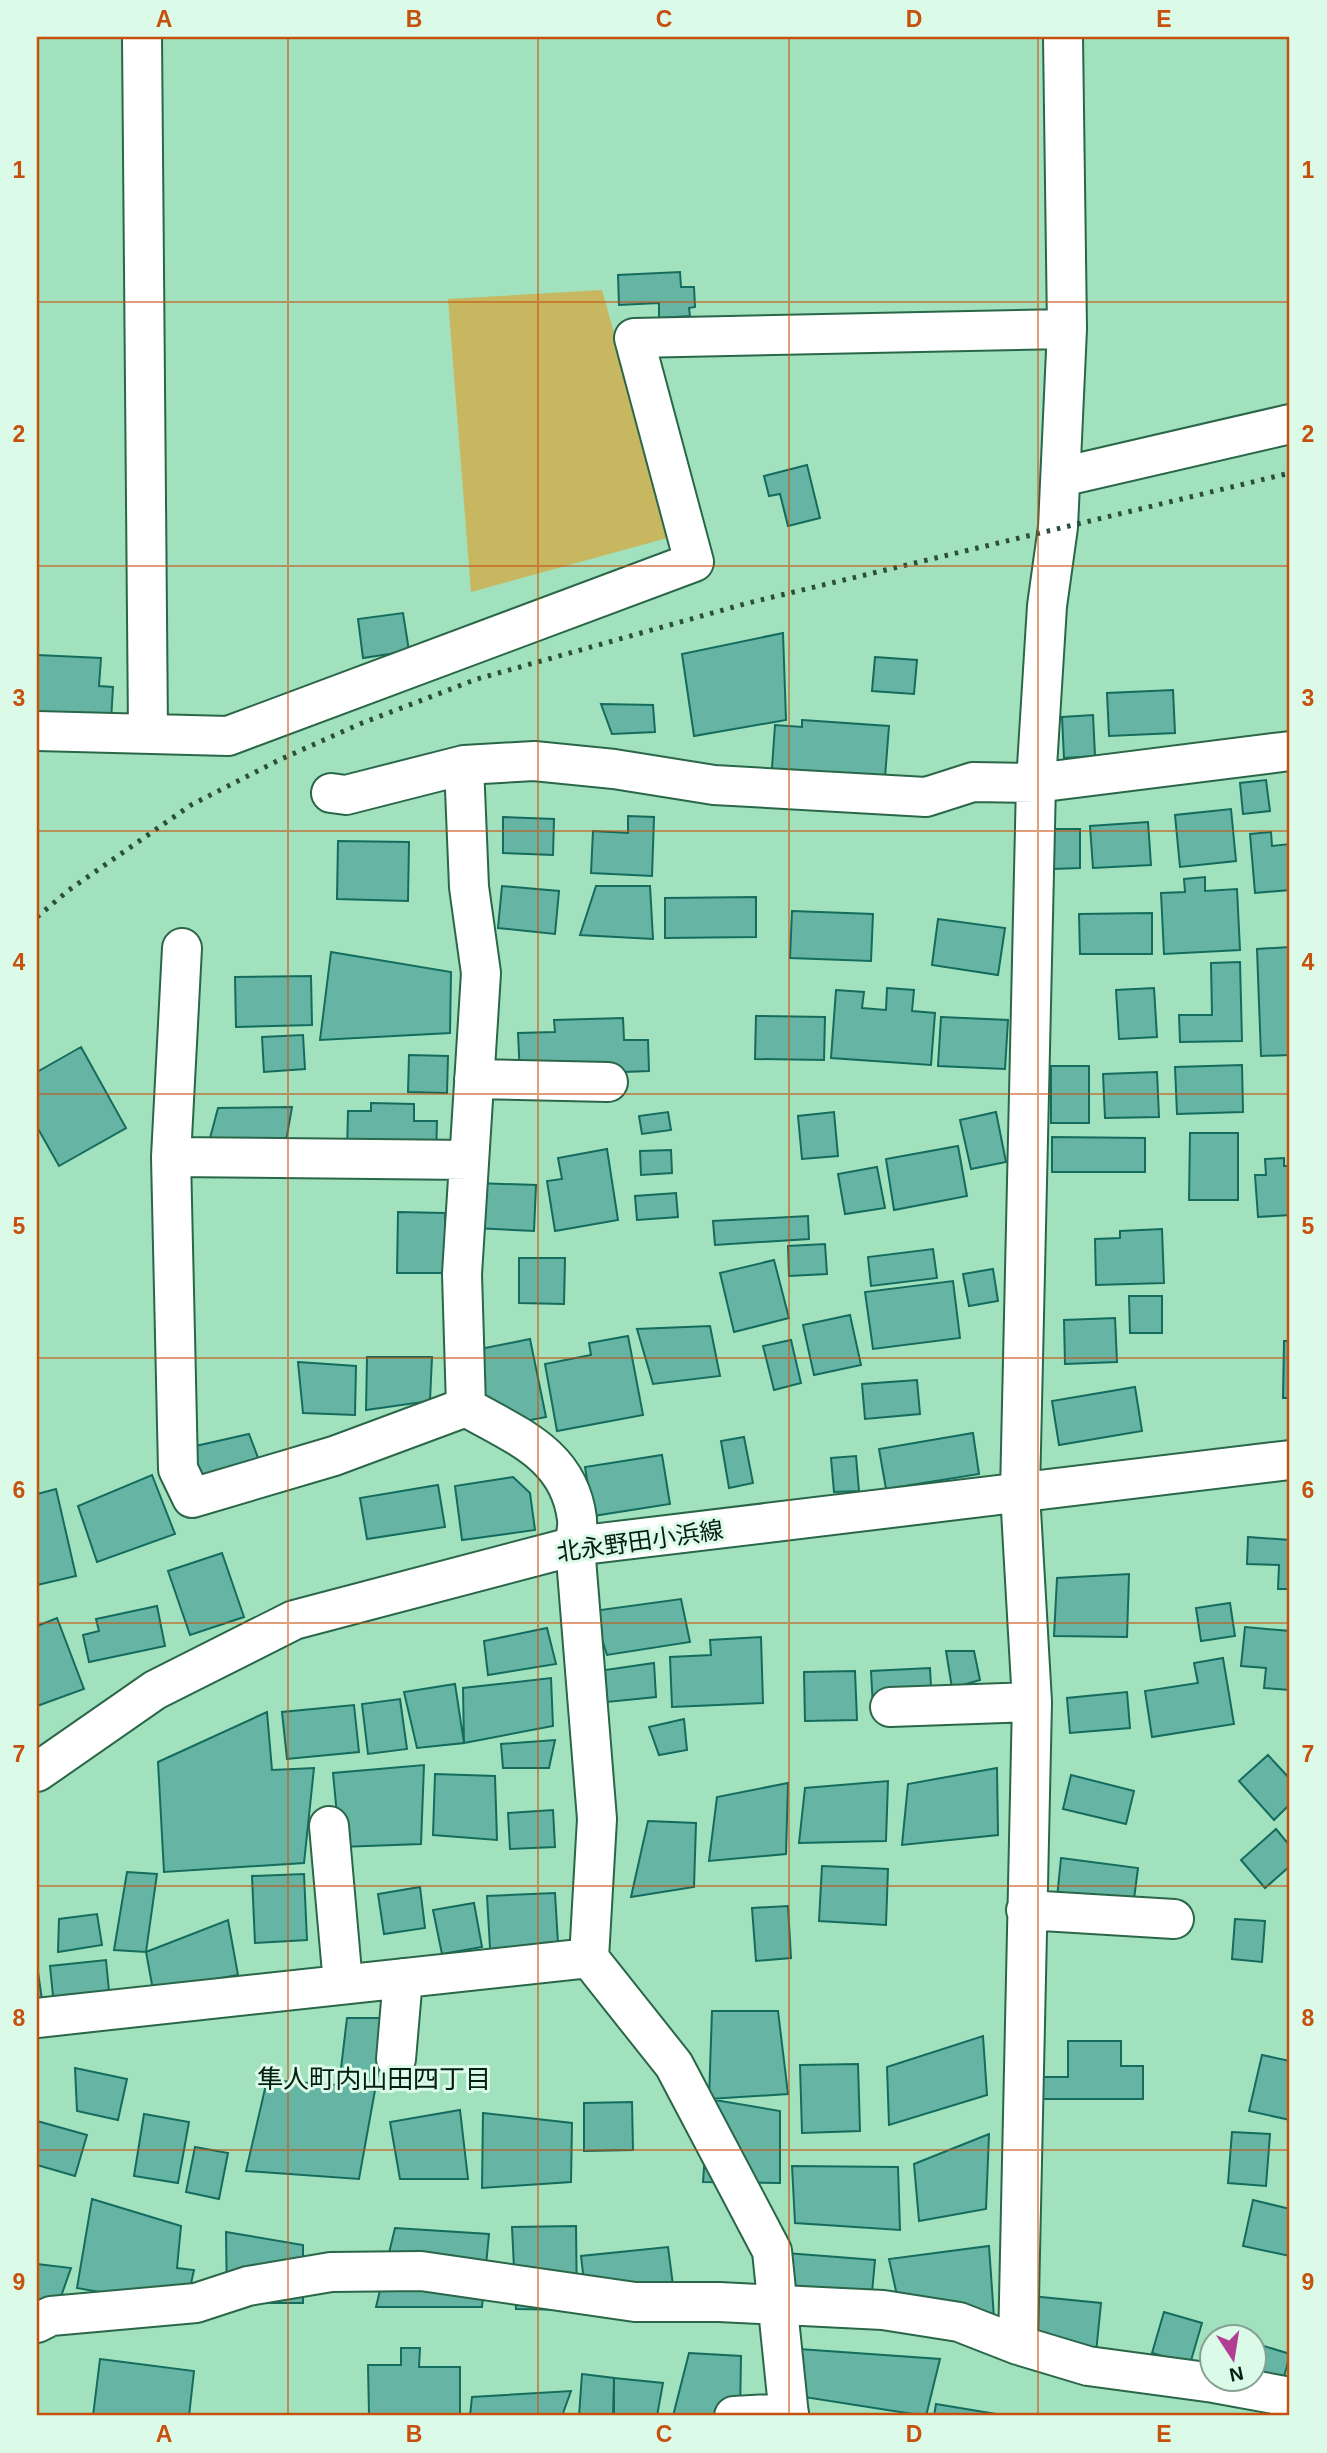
<svg xmlns="http://www.w3.org/2000/svg" width="1327" height="2453" font-family="Arial,'Noto Sans JP',sans-serif">
	<rect width="100%" height="100%" fill="#a2e1bd"/>
	<path fill="#c7b761" d="M 602,290 L 671,537 L 471,592 L 448,299 Z"/>
	<path fill="#66b5a4" stroke="#146c5e" stroke-width="2" d="M 680,272 L 681,287 L 694,287 L 695,307 L 689,308 L 690,316 L 659,318 L 659,303 L 619,305 L 618,275 Z
		M 807,465 L 820,518 L 788,526 L 780,494 L 769,496 L 764,476 Z
		M 403,613 L 409,651 L 363,658 L 358,619 Z
		M 783,633 L 786,720 L 694,736 L 682,654 Z
		M 37,655 L 101,658 L 99,686 L 113,687 L 111,721 L 37,718 Z
		M 875,657 L 917,660 L 914,694 L 872,691 Z
		M 1173,690 L 1175,733 L 1109,736 L 1107,693 Z
		M 601,704 L 653,705 L 655,732 L 612,734 Z
		M 1093,715 L 1095,756 L 1064,758 L 1062,717 Z
		M 802,720 L 889,726 L 884,790 L 771,782 L 775,725 L 802,727 Z
		M 1266,780 L 1270,811 L 1243,814 L 1240,783 Z
		M 1231,809 L 1236,861 L 1180,867 L 1175,815 Z
		M 628,816 L 654,817 L 652,876 L 591,873 L 593,831 L 628,833 Z
		M 503,817 L 554,819 L 553,855 L 503,853 Z
		M 1148,822 L 1151,865 L 1093,868 L 1090,826 Z
		M 1051,829 L 1080,829 L 1080,868 L 1052,869 Z
		M 1271,832 L 1272,846 L 1290,844 L 1290,890 L 1255,893 L 1250,834 Z
		M 338,841 L 409,842 L 408,901 L 337,899 Z
		M 1205,877 L 1205,891 L 1237,889 L 1240,950 L 1164,954 L 1161,893 L 1185,892 L 1184,879 Z
		M 502,886 L 559,891 L 555,934 L 498,928 Z
		M 596,886 L 650,886 L 653,939 L 580,935 Z
		M 756,897 L 756,937 L 665,938 L 665,898 Z
		M 792,911 L 873,914 L 871,961 L 790,958 Z
		M 1152,913 L 1152,954 L 1080,954 L 1079,914 Z
		M 938,919 L 1005,928 L 998,975 L 932,965 Z
		M 1290,947 L 1290,1055 L 1261,1056 L 1257,949 Z
		M 331,952 L 451,972 L 450,1033 L 320,1040 Z
		M 1240,962 L 1242,1041 L 1180,1042 L 1179,1015 L 1212,1015 L 1211,963 Z
		M 311,976 L 312,1025 L 236,1027 L 235,977 Z
		M 887,988 L 914,990 L 912,1011 L 935,1013 L 931,1065 L 831,1058 L 836,990 L 864,992 L 862,1008 L 886,1010 Z
		M 1154,988 L 1157,1037 L 1119,1039 L 1116,990 Z
		M 756,1016 L 825,1017 L 824,1060 L 755,1059 Z
		M 941,1017 L 1008,1020 L 1005,1069 L 938,1066 Z
		M 623,1018 L 624,1040 L 648,1040 L 649,1071 L 520,1076 L 518,1033 L 555,1032 L 554,1020 Z
		M 303,1035 L 305,1069 L 264,1072 L 262,1037 Z
		M 81,1047 L 126,1128 L 59,1166 L 37,1127 L 37,1072 Z
		M 409,1055 L 448,1056 L 447,1093 L 408,1092 Z
		M 1242,1065 L 1243,1112 L 1177,1114 L 1175,1067 Z
		M 1051,1066 L 1089,1066 L 1089,1123 L 1051,1123 Z
		M 1157,1072 L 1159,1117 L 1105,1118 L 1103,1074 Z
		M 371,1103 L 414,1104 L 414,1121 L 437,1121 L 436,1157 L 347,1154 L 348,1111 L 371,1111 Z
		M 292,1107 L 285,1147 L 205,1157 L 218,1108 Z
		M 668,1112 L 671,1130 L 642,1134 L 639,1116 Z
		M 834,1112 L 838,1156 L 802,1159 L 798,1116 Z
		M 996,1112 L 1006,1162 L 971,1169 L 960,1120 Z
		M 1190,1133 L 1238,1133 L 1238,1200 L 1189,1200 Z
		M 1052,1137 L 1145,1138 L 1145,1172 L 1052,1172 Z
		M 958,1146 L 967,1196 L 894,1210 L 886,1159 Z
		M 607,1149 L 618,1220 L 555,1231 L 547,1181 L 562,1179 L 558,1158 Z
		M 671,1150 L 672,1173 L 641,1175 L 640,1151 Z
		M 1284,1158 L 1284,1166 L 1290,1166 L 1290,1215 L 1258,1217 L 1255,1175 L 1266,1175 L 1265,1159 Z
		M 877,1167 L 885,1208 L 845,1214 L 838,1174 Z
		M 476,1183 L 536,1185 L 534,1231 L 474,1228 Z
		M 676,1193 L 678,1217 L 637,1220 L 635,1196 Z
		M 398,1212 L 445,1213 L 445,1273 L 397,1273 Z
		M 808,1216 L 809,1239 L 715,1245 L 713,1221 Z
		M 1162,1229 L 1164,1283 L 1096,1285 L 1095,1239 L 1120,1238 L 1120,1231 Z
		M 825,1244 L 827,1274 L 789,1276 L 788,1246 Z
		M 933,1249 L 937,1278 L 871,1286 L 868,1257 Z
		M 519,1258 L 565,1258 L 564,1304 L 519,1303 Z
		M 774,1260 L 789,1318 L 734,1332 L 720,1273 Z
		M 993,1269 L 998,1301 L 969,1306 L 963,1274 Z
		M 953,1281 L 960,1338 L 873,1349 L 865,1292 Z
		M 1129,1296 L 1162,1296 L 1162,1333 L 1130,1333 Z
		M 850,1315 L 861,1365 L 814,1375 L 803,1325 Z
		M 1115,1318 L 1117,1362 L 1065,1364 L 1064,1320 Z
		M 710,1326 L 720,1376 L 653,1384 L 637,1329 Z
		M 628,1336 L 643,1415 L 557,1431 L 545,1364 L 591,1355 L 589,1343 Z
		M 530,1339 L 546,1417 L 491,1428 L 475,1350 Z
		M 791,1340 L 801,1383 L 774,1390 L 763,1346 Z
		M 1284,1341 L 1290,1341 L 1290,1398 L 1283,1398 Z
		M 367,1357 L 432,1357 L 430,1401 L 366,1410 Z
		M 298,1362 L 356,1366 L 355,1415 L 303,1413 Z
		M 917,1380 L 920,1414 L 865,1419 L 862,1384 Z
		M 1135,1387 L 1142,1431 L 1059,1445 L 1052,1401 Z
		M 973,1433 L 979,1474 L 886,1489 L 879,1449 Z
		M 249,1434 L 265,1476 L 203,1494 L 178,1450 Z
		M 744,1437 L 753,1483 L 729,1488 L 721,1441 Z
		M 662,1455 L 670,1504 L 593,1516 L 585,1467 Z
		M 856,1456 L 859,1491 L 834,1492 L 831,1458 Z
		M 152,1475 L 175,1534 L 97,1562 L 78,1506 Z
		M 513,1477 L 530,1493 L 535,1530 L 462,1540 L 455,1486 Z
		M 438,1485 L 445,1527 L 367,1539 L 360,1498 Z
		M 56,1489 L 76,1576 L 37,1585 L 37,1494 Z
		M 1248,1537 L 1290,1540 L 1290,1589 L 1278,1589 L 1279,1565 L 1247,1564 Z
		M 222,1553 L 244,1617 L 190,1635 L 168,1571 Z
		M 1129,1574 L 1127,1637 L 1054,1636 L 1057,1578 Z
		M 681,1599 L 690,1642 L 607,1655 L 593,1611 Z
		M 1230,1603 L 1235,1636 L 1201,1641 L 1196,1608 Z
		M 157,1606 L 165,1646 L 89,1662 L 83,1635 L 99,1631 L 96,1619 Z
		M 57,1618 L 84,1689 L 37,1706 L 37,1626 Z
		M 1245,1627 L 1290,1631 L 1290,1690 L 1264,1688 L 1266,1668 L 1241,1666 Z
		M 547,1628 L 556,1664 L 488,1675 L 484,1641 Z
		M 761,1637 L 763,1703 L 672,1707 L 670,1657 L 711,1655 L 710,1640 Z
		M 946,1651 L 974,1651 L 980,1680 L 952,1688 Z
		M 1223,1658 L 1234,1724 L 1152,1737 L 1145,1691 L 1198,1683 L 1194,1663 Z
		M 654,1663 L 656,1697 L 607,1702 L 605,1670 Z
		M 930,1668 L 932,1705 L 873,1708 L 871,1671 Z
		M 855,1671 L 857,1720 L 805,1721 L 804,1672 Z
		M 551,1678 L 553,1726 L 464,1743 L 463,1688 Z
		M 455,1684 L 464,1743 L 417,1748 L 404,1692 Z
		M 1127,1692 L 1130,1728 L 1070,1733 L 1067,1698 Z
		M 400,1699 L 407,1749 L 368,1754 L 362,1704 Z
		M 354,1705 L 359,1752 L 287,1759 L 282,1712 Z
		M 267,1712 L 272,1770 L 314,1768 L 304,1863 L 164,1872 L 158,1762 Z
		M 684,1719 L 687,1750 L 659,1755 L 649,1727 Z
		M 555,1740 L 549,1768 L 503,1768 L 501,1744 Z
		M 1268,1755 L 1290,1779 L 1290,1804 L 1274,1820 L 1239,1781 Z
		M 424,1765 L 421,1844 L 340,1847 L 333,1773 Z
		M 997,1768 L 998,1835 L 902,1845 L 908,1784 Z
		M 435,1774 L 495,1776 L 497,1840 L 433,1835 Z
		M 1071,1775 L 1134,1791 L 1126,1824 L 1063,1809 Z
		M 888,1781 L 886,1841 L 799,1843 L 805,1788 Z
		M 788,1783 L 786,1854 L 709,1861 L 717,1797 Z
		M 553,1810 L 555,1847 L 510,1849 L 508,1813 Z
		M 648,1821 L 696,1823 L 694,1887 L 631,1897 Z
		M 1276,1829 L 1290,1846 L 1290,1866 L 1265,1888 L 1241,1860 Z
		M 1061,1858 L 1138,1868 L 1133,1907 L 1057,1898 Z
		M 822,1866 L 888,1869 L 886,1925 L 819,1921 Z
		M 127,1872 L 157,1874 L 146,1952 L 114,1950 Z
		M 304,1874 L 307,1940 L 255,1943 L 252,1876 Z
		M 420,1887 L 425,1928 L 384,1934 L 378,1894 Z
		M 555,1893 L 559,1960 L 491,1965 L 487,1896 Z
		M 474,1903 L 482,1947 L 442,1954 L 433,1910 Z
		M 788,1906 L 791,1958 L 756,1961 L 752,1908 Z
		M 97,1914 L 102,1945 L 58,1952 L 59,1919 Z
		M 1235,1919 L 1265,1921 L 1262,1962 L 1232,1959 Z
		M 228,1920 L 238,1975 L 153,1990 L 146,1952 Z
		M 106,1960 L 109,1991 L 54,2006 L 50,1966 Z
		M 37,1965 L 43,2007 L 37,2010 Z
		M 712,2011 L 778,2011 L 788,2094 L 709,2099 Z
		M 347,2018 L 388,2018 L 359,2179 L 246,2171 L 267,2080 L 339,2085 Z
		M 983,2036 L 987,2095 L 889,2125 L 887,2067 Z
		M 1068,2041 L 1121,2041 L 1121,2066 L 1143,2066 L 1143,2099 L 1040,2099 L 1040,2077 L 1068,2077 Z
		M 1262,2055 L 1290,2061 L 1290,2120 L 1249,2111 Z
		M 858,2064 L 860,2131 L 802,2133 L 800,2065 Z
		M 75,2068 L 127,2079 L 118,2120 L 77,2111 Z
		M 709,2099 L 780,2111 L 780,2183 L 703,2182 Z
		M 632,2102 L 633,2150 L 584,2151 L 584,2103 Z
		M 460,2110 L 468,2179 L 400,2179 L 390,2122 Z
		M 483,2113 L 572,2123 L 571,2182 L 482,2188 Z
		M 144,2114 L 189,2122 L 178,2183 L 134,2176 Z
		M 37,2121 L 87,2135 L 75,2176 L 37,2165 Z
		M 1232,2132 L 1270,2134 L 1266,2186 L 1228,2183 Z
		M 989,2134 L 986,2209 L 919,2221 L 914,2164 Z
		M 195,2147 L 228,2153 L 219,2199 L 186,2192 Z
		M 792,2166 L 898,2167 L 900,2230 L 795,2223 Z
		M 92,2199 L 181,2226 L 177,2268 L 194,2270 L 183,2319 L 105,2293 L 77,2288 Z
		M 1253,2200 L 1290,2209 L 1290,2256 L 1243,2246 Z
		M 576,2226 L 577,2310 L 516,2309 L 512,2227 Z
		M 395,2228 L 489,2234 L 482,2307 L 376,2307 Z
		M 226,2232 L 303,2245 L 303,2303 L 227,2303 Z
		M 989,2246 L 994,2318 L 898,2300 L 889,2259 Z
		M 668,2247 L 674,2293 L 587,2307 L 581,2256 Z
		M 786,2253 L 875,2260 L 872,2293 L 791,2292 Z
		M 37,2264 L 71,2268 L 58,2305 L 37,2301 Z
		M 1031,2296 L 1101,2303 L 1096,2353 L 1026,2347 Z
		M 1164,2312 L 1202,2323 L 1190,2364 L 1152,2353 Z
		M 1254,2343 L 1290,2354 L 1282,2385 L 1254,2376 Z
		M 401,2348 L 420,2348 L 419,2367 L 460,2367 L 460,2414 L 369,2414 L 368,2365 L 401,2365 Z
		M 799,2349 L 940,2359 L 926,2416 L 804,2397 Z
		M 689,2353 L 741,2356 L 740,2416 L 673,2416 Z
		M 100,2359 L 194,2371 L 189,2416 L 93,2416 Z
		M 582,2374 L 614,2378 L 613,2416 L 579,2416 Z
		M 614,2378 L 663,2383 L 657,2416 L 614,2416 Z
		M 571,2391 L 562,2416 L 470,2416 L 472,2397 Z
		M 936,2404 L 1008,2416 L 934,2416 Z"/>
	<g fill="none" stroke-linecap="round" stroke-linejoin="round">
		<defs>
			<path id="minor" d="M 142,37 L 148,732
				M 1061,477 L 1290,424
				M 37,731 L 228,736 L 694,562 L 634,338 L 1067,329
				M 464,765 L 469,887 L 481,973 L 462,1274 L 466,1407 C 516,1436 569,1454 577,1519 C 578,1527 575,1538 575,1546 L 597,1819 L 589,1958 L 674,2065 L 772,2251 L 789,2416
				M 331,793 L 346,795 L 464,765 L 534,761 L 614,769 L 714,785 L 926,797 L 973,782 L 1036,783 L 1290,751
				M 474,1079 L 608,1082
				M 171,1157 L 182,948
				M 466,1407 L 334,1456 L 192,1498 L 178,1469 L 171,1157 L 469,1160
				M 890,1707 L 1032,1702
				M 329,1826 L 343,1984
				M 1026,1910 L 1174,1919
				M 37,2018 L 589,1958
				M 396,2059 L 403,1978
				M 37,2323 L 51,2316 L 196,2303 L 248,2286 L 331,2272 L 421,2271 L 635,2302 L 719,2302 L 883,2310 L 959,2322 L 1018,2345 L 1088,2366 L 1214,2383 L 1290,2397
				M 1018,2345 L 1032,1702 L 1020,1493 L 1036,783 L 1047,606 L 1058,527 L 1067,329 L 1063,37
				M 734,2416 L 789,2413"/>
			<path id="major" d="M 37,1772 L 155,1690 L 294,1620 L 575,1546 L 1290,1460"/>
		</defs>
		<use href="#minor" stroke="#2a6749" stroke-width="42"/>
		<use href="#major" stroke="#2a6749" stroke-width="42"/>
		<use href="#minor" stroke="#fff" stroke-width="38"/>
		<use href="#major" stroke="#fff" stroke-width="38"/>
		<path stroke="#2c4f3c" stroke-width="5" stroke-dasharray="3.5 7" stroke-linecap="butt" d="M 37,917 L 69,890 L 191,805 L 279,760 L 362,723 L 477,679 L 748,603 L 1290,473"/>
	</g>
	<path fill="none" stroke="#c6500d" stroke-width="2" stroke-opacity="0.55" d="M 288,37 L 288,2416M 538,37 L 538,2416M 789,37 L 789,2416M 1038,37 L 1038,2416M 37,302 L 1290,302M 37,566 L 1290,566M 37,831 L 1290,831M 37,1094 L 1290,1094M 37,1358 L 1290,1358M 37,1623 L 1290,1623M 37,1886 L 1290,1886M 37,2150 L 1290,2150"/>
	<g text-anchor="middle" dominant-baseline="central" stroke-width="6" stroke-linejoin="round" paint-order="stroke">
		<g font-size="24" fill="#041e11" stroke="#dbfae7">
			<text transform="translate(640 1541) rotate(-8)">北永野田小浜線</text>
		</g>
		<g font-size="26" fill="#041e11" stroke="#dbfae7">
			<text x="374" y="2079">隼人町内山田四丁目</text>
		</g>
	</g>
	<rect width="1327" height="2453" fill="none" stroke="#dbfae7" stroke-width="77"/>
	<g transform="translate(1233 2358) rotate(168)"><circle r="33" fill="#dbfae7" stroke="#85a291" stroke-width="2"/>
	<path d="M0-5L12 26L0 18L-12 26Z" fill="#b23d95"/>
	<text y="-10" font-size="19" font-weight="bold" text-anchor="middle" fill="#041e11">N</text>
	</g>
	<rect x="38" y="38" width="1250" height="2376" fill="none" stroke="#c6500d" stroke-width="2.5"/>
	<g font-size="23" text-anchor="middle" font-weight="bold" fill="#c6500d">
		<text x="164" y="27">A</text>
		<text x="414" y="27">B</text>
		<text x="664" y="27">C</text>
		<text x="914" y="27">D</text>
		<text x="1164" y="27">E</text>
		<text x="19" y="178">1</text>
		<text x="1308" y="178">1</text>
		<text x="19" y="442">2</text>
		<text x="1308" y="442">2</text>
		<text x="19" y="706">3</text>
		<text x="1308" y="706">3</text>
		<text x="19" y="970">4</text>
		<text x="1308" y="970">4</text>
		<text x="19" y="1234">5</text>
		<text x="1308" y="1234">5</text>
		<text x="19" y="1498">6</text>
		<text x="1308" y="1498">6</text>
		<text x="19" y="1762">7</text>
		<text x="1308" y="1762">7</text>
		<text x="19" y="2026">8</text>
		<text x="1308" y="2026">8</text>
		<text x="19" y="2290">9</text>
		<text x="1308" y="2290">9</text>
		<text x="164" y="2442">A</text>
		<text x="414" y="2442">B</text>
		<text x="664" y="2442">C</text>
		<text x="914" y="2442">D</text>
		<text x="1164" y="2442">E</text>
	</g>
</svg>
